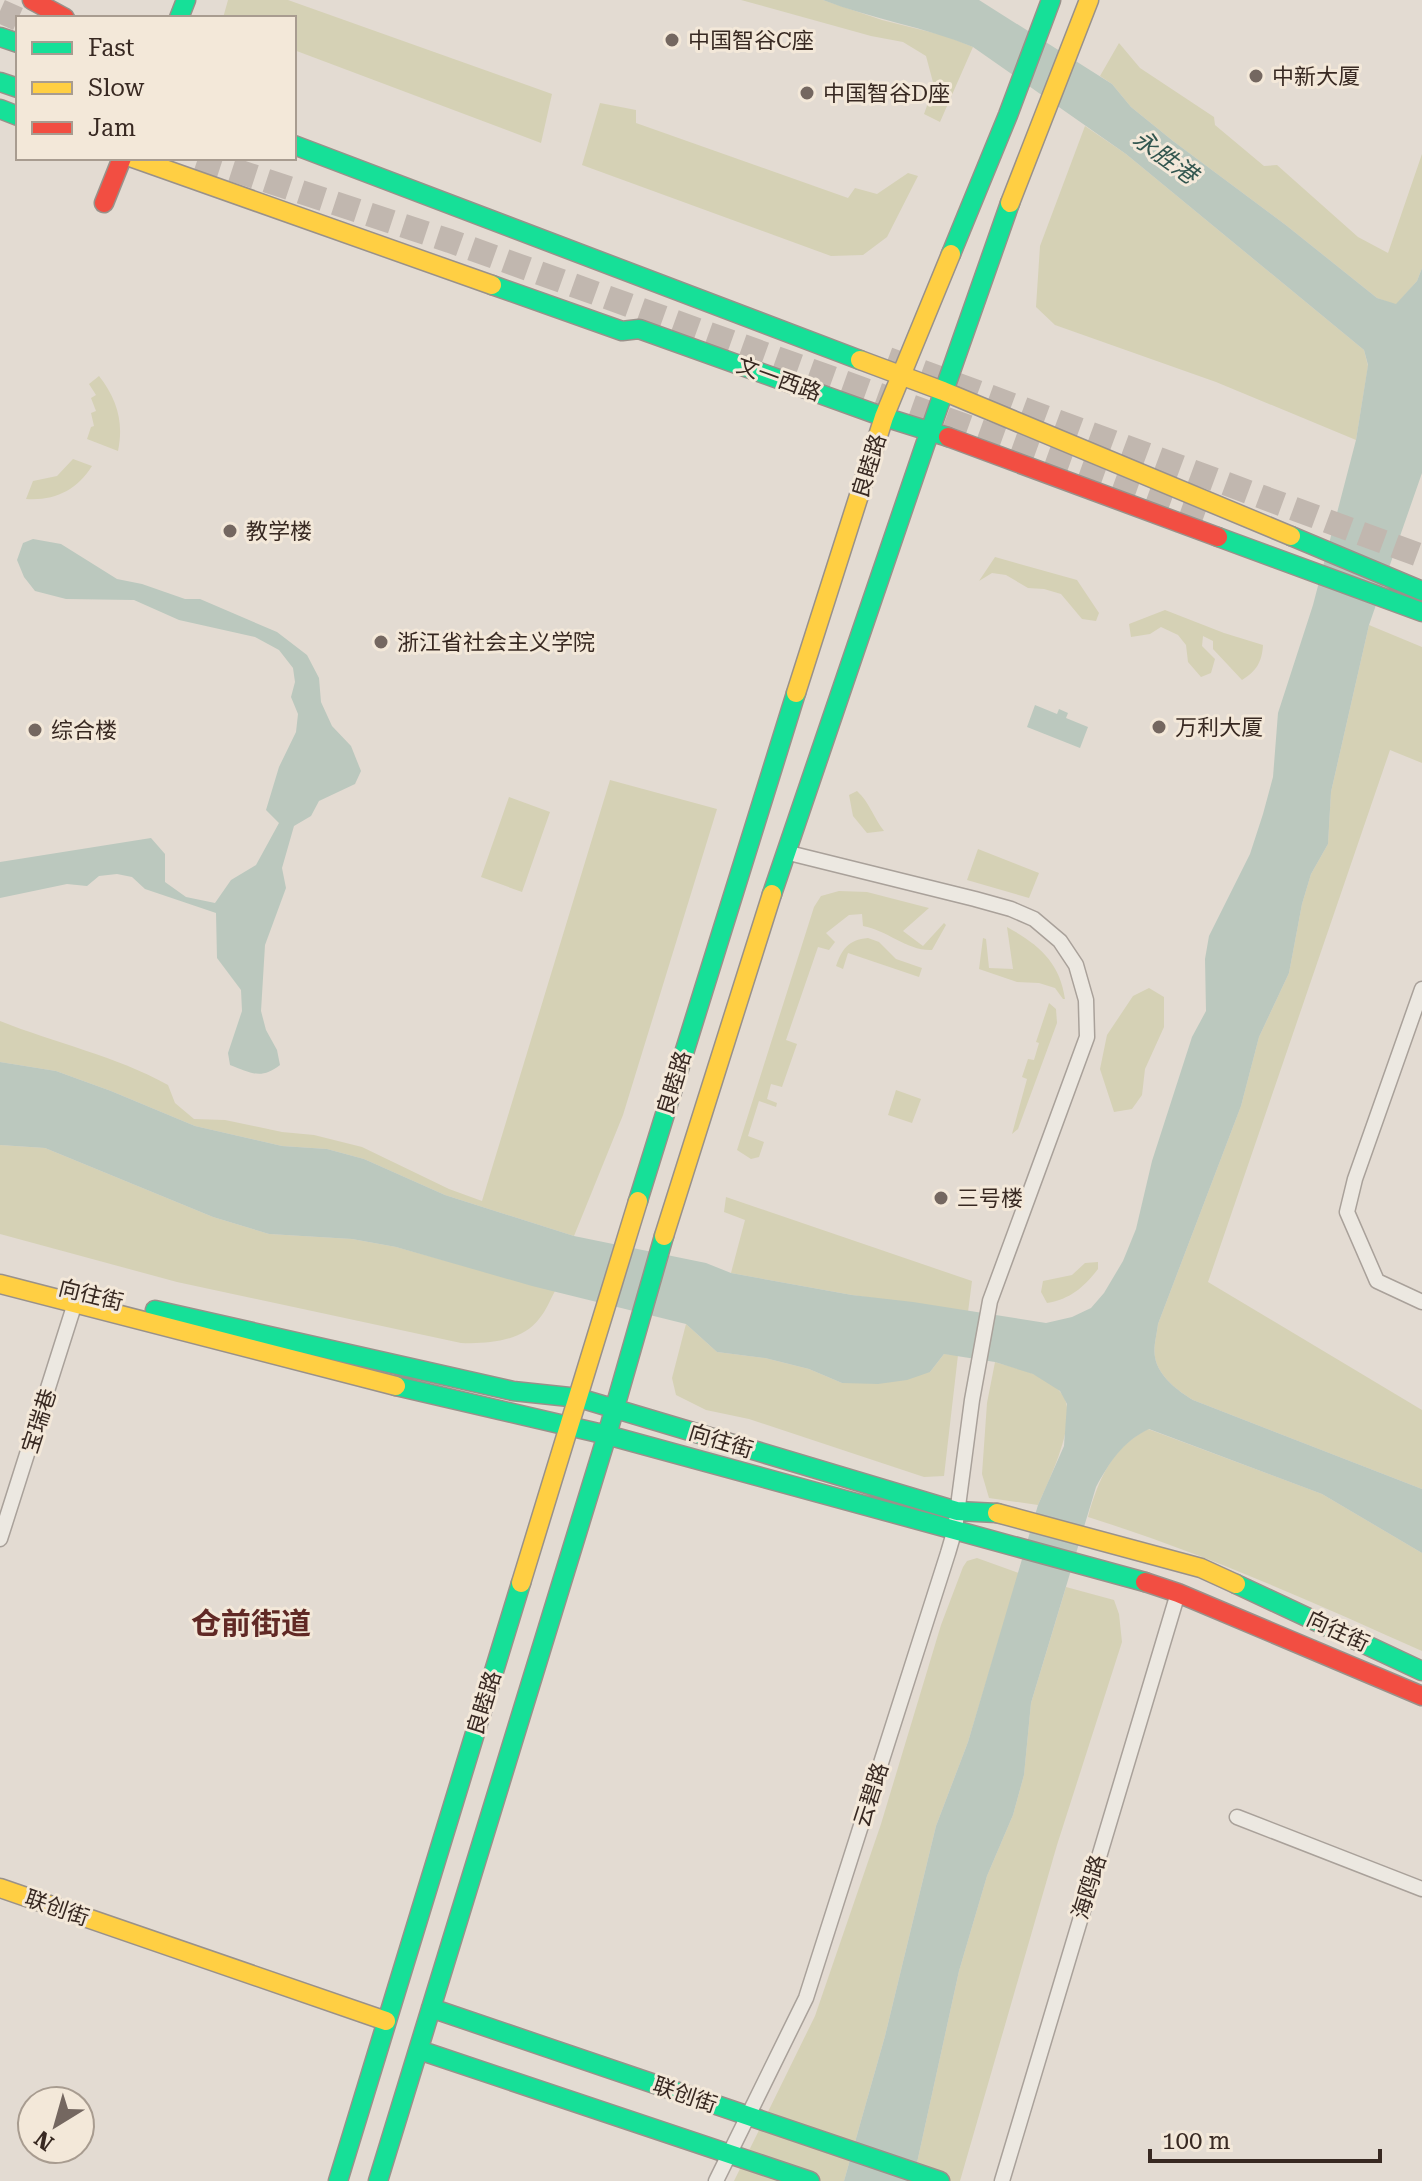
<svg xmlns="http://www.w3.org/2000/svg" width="1422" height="2181" font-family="'Roboto Serif','Noto Sans SC',serif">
	<rect width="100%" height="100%" fill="#e3dbd2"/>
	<path fill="#d5d1b5" d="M 228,0 L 288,0 L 552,94 L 541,143 L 294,50 L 294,18 L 223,18 Z
		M 741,0 L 823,0 L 882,20 L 946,36 L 973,47 L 940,122 L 924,114 L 934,86 L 926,56 L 903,42 L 871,36 Z
		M 1119,43 L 1140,68 L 1214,117 L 1215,125 L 1264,166 L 1277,165 L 1358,237 L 1388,253 L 1422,154 L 1422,268 L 1417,281 L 1396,305 L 1377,298 L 1287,226 L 1173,141 L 1131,107 L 1112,84 L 1100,76 Z
		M 600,103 L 636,110 L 636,123 L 848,198 L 855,188 L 877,194 L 908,173 L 918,176 L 887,237 L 863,255 L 831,256 L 582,165 Z
		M 1085,126 L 1126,154 L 1364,350 L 1368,366 L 1356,440 L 1216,382 L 1055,325 L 1036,307 L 1040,246 Z
		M 99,376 C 117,399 124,422 118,451 L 87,439 L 91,427 L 94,426 L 91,413 L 96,411 L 91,398 L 96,395 L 89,384 Z
		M 73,459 L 92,466 C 77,490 55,501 26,499 L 33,481 L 57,476 Z
		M 995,557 L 1077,580 L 1099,613 L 1096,621 L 1082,619 L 1061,594 L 1044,589 L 1028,588 L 1006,575 L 992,573 L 979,581 Z
		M 1165,610 L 1224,633 L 1263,645 C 1262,661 1257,671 1242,680 L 1213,649 L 1213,641 L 1203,636 L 1202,646 L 1215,659 L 1211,673 L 1201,677 L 1188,662 L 1186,645 L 1178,635 L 1161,627 L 1150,634 L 1131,637 L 1129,624 Z
		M 1369,625 L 1422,647 L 1422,763 L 1390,750 L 1208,1282 L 1422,1410 L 1422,1489 L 1193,1400 C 1178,1391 1158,1376 1155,1357 C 1153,1347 1157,1334 1158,1324 L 1241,1106 L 1259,1037 L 1289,973 L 1302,904 L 1311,874 L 1328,844 L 1331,792 Z
		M 610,780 L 717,809 L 623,1115 L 574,1236 L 445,1195 L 364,1159 L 327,1149 L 282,1146 L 195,1126 L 111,1091 L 56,1071 L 0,1062 L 0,1021 C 55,1043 116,1056 168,1085 L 175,1103 L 194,1119 L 225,1120 L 282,1132 L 314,1135 L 362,1147 L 449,1189 L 482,1201 Z
		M 857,791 C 870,803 873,817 884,831 L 867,833 L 853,816 L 849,795 Z
		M 509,797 L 550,812 L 522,892 L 481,877 Z
		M 978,849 L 1039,873 L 1029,898 L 967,880 Z
		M 839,891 L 867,892 L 929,908 L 903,931 L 923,946 L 944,923 L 946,925 L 932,950 C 907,951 887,930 863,926 L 862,914 L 849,915 L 826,933 L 835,942 L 829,950 L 818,947 L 786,1040 L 797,1044 L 782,1087 L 771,1084 L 767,1099 L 777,1103 L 776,1107 L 759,1101 L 748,1136 L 764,1142 L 759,1157 L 751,1159 L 737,1150 L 814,907 L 821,896 Z
		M 1007,927 C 1038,944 1060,962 1065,999 L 1063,999 L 1055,988 L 1039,983 L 1017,982 L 979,969 L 983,938 L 986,939 L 989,968 L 1013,969 Z
		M 868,938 L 879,942 L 896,959 L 922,968 L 919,977 L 848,953 L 843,969 L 836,966 C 842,949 848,940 868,938 Z
		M 1149,988 L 1164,997 L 1164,1027 L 1145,1069 L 1142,1095 L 1132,1109 L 1114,1112 L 1100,1069 L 1107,1035 L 1133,996 Z
		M 1049,1003 L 1056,1009 L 1057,1023 L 1018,1129 L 1012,1134 L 1027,1079 L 1022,1077 L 1028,1059 L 1034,1060 L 1039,1043 L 1036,1042 Z
		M 896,1090 L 921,1099 L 912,1123 L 888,1115 Z
		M 0,1145 L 45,1148 L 213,1217 L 269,1234 L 352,1239 L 396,1247 L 555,1291 C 550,1300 546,1311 539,1319 C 522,1342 486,1344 461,1343 L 177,1282 L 0,1234 Z
		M 726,1197 L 972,1281 L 968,1312 L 852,1295 L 731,1273 L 745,1220 L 724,1212 Z
		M 1098,1262 L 1098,1269 C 1084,1287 1071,1299 1047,1303 L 1041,1292 L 1043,1281 L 1072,1275 L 1085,1263 Z
		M 686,1324 L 717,1352 L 765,1358 L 809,1369 L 842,1383 L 930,1372 L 944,1354 L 958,1355 L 944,1476 L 924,1477 L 749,1419 L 706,1410 L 676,1395 L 672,1378 Z
		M 995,1362 C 1017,1369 1047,1374 1062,1394 C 1080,1418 1049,1480 1038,1505 L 989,1498 L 982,1474 L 987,1403 Z
		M 1148,1429 L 1322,1494 L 1422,1553 L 1422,1651 C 1313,1602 1203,1553 1088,1517 C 1098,1480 1112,1447 1148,1429 Z
		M 977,1558 L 1019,1573 L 968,1742 L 936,1826 L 885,2036 L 844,2181 L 734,2181 L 815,2016 L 881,1824 L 941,1625 L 963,1567 L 967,1561 Z
		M 1066,1587 L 1114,1600 L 1119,1614 L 1122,1642 L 1057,1845 L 960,2181 L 913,2181 L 959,1971 L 987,1876 L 1013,1815 L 1024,1775 L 1031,1703 Z"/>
	<path fill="#bbc8be" d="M 823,0 L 979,0 L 1112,84 L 1131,107 L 1173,141 L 1287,226 L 1377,298 L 1396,304 L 1417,281 L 1422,268 L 1422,473 L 1369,625 L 1331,792 L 1328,844 L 1311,874 L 1302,904 L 1289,973 L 1259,1037 L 1241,1106 L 1158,1324 C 1157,1334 1153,1347 1155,1357 C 1158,1376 1178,1391 1193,1400 L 1422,1489 L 1422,1553 L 1322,1494 L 1149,1429 C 1122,1442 1110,1462 1096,1487 L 1031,1703 L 1024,1775 L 1013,1815 L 987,1876 L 959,1971 L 913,2181 L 844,2181 L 885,2036 L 936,1826 L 968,1742 L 1038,1505 L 1064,1446 L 1067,1404 L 1060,1391 L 1033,1374 L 995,1362 L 944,1354 L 930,1372 L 907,1380 L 878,1384 L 842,1383 L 809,1369 L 765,1358 L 717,1352 L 686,1324 L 532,1286 L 396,1247 L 352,1239 L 269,1234 L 213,1217 L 45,1148 L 0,1145 L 0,1062 L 56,1071 L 111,1091 L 195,1126 L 282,1146 L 327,1149 L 364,1159 L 445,1195 L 574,1236 L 706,1263 L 731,1273 L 852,1295 L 913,1302 L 1046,1323 L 1072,1317 L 1091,1308 L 1104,1293 L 1123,1261 L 1136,1229 L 1152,1161 L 1192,1037 L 1206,1011 L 1205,959 L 1209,936 L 1250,854 L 1263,814 L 1273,777 L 1278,713 L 1313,605 L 1356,440 L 1368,365 L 1364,350 L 1126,154 L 973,47 C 925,27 872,19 823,0 Z
		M 33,539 L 61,544 L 117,579 L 142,584 L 185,599 L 200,599 L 277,632 L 307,655 L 319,678 L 321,702 L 332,726 L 351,746 L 361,771 L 355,784 L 319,801 L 311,816 L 294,826 L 282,868 L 286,888 L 265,945 L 261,1011 L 266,1030 L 277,1050 L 280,1065 C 261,1080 251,1073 230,1065 L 228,1053 L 242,1011 L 241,990 L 217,958 L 216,913 L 145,889 L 132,877 L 117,874 L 99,876 L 87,886 L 67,884 L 0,898 L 0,862 L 151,838 L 165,854 L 165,882 L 186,897 L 215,903 L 231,880 L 256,865 L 279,823 L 266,810 L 279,767 L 296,732 L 298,714 L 291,697 L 295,682 L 293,668 L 279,650 L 255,637 L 179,620 L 134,600 L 66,599 L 35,591 L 24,577 L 17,560 L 23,543 Z
		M 1035,705 L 1057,714 L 1059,709 L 1068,713 L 1066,718 L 1088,727 L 1080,748 L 1027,727 Z"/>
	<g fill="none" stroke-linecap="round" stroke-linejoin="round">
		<path stroke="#c1b7af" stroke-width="24" stroke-dasharray="24 12" stroke-linecap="butt" d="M 0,11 L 18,19
			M 198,158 L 450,241 L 1214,515
			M 888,359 L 1422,556"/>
		<defs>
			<path id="street" d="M 1422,989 L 1355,1179 L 1347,1212 L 1377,1281 L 1422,1302
				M 0,1539 L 75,1303
				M 1237,1817 L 1422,1889
				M 716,2181 L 806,1998 L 948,1553 L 955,1529 L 972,1400 L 990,1301 L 1087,1037 L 1086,1000 L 1076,965 L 1060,941 L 1034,919 L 1011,909 L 975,899 L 785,852
				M 1002,2181 L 1178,1593"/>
			<path id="fast" d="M 179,18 L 186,0
				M 0,37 L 18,43
				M 0,82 L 18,88
				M 0,109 L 18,116
				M 294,145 L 860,360
				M 951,254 L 1008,115 L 1051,0
				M 492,285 L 622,331 L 639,329 L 884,417 L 948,437
				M 1291,536 L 1422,591
				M 1218,537 L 1422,612
				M 772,894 L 925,445 L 1010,203
				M 638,1201 L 796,693
				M 155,1310 L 513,1391 L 579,1398 L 957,1511 L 997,1513
				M 396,1386 L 607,1435 L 1145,1582
				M 1236,1584 L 1422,1671
				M 431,2008 L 940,2181
				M 419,2050 L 810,2181
				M 338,2181 L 521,1583
				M 378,2181 L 607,1435 L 664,1236"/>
			<path id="slow" d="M 133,158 L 492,285
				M 1010,203 L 1089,0
				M 860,360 L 943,391 L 1291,536
				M 796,693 L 884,417 L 951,254
				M 664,1236 L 772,894
				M 0,1284 L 396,1386
				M 997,1513 L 1201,1568 L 1236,1584
				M 521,1583 L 638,1201
				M 0,1888 L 386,2021"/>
			<path id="jam" d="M 32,0 L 65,18
				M 104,203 L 122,158
				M 948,437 L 1218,537
				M 1145,1582 L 1178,1593 L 1422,1696"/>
		</defs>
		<use href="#street" stroke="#a9a19a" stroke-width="17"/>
		<use href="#fast" stroke="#99918a" stroke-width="21"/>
		<use href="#slow" stroke="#99918a" stroke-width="21"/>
		<use href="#jam" stroke="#99918a" stroke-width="21"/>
		<use href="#street" stroke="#ece8e1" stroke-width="14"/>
		<use href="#fast" stroke="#16e098" stroke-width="18"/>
		<use href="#slow" stroke="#ffcf43" stroke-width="18"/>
		<use href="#jam" stroke="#f24e42" stroke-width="18"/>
	</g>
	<g fill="#746760" stroke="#f3e8d9" stroke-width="3">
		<circle cx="672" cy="40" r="8"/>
		<circle cx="1256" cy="76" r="8"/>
		<circle cx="807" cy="93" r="8"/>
		<circle cx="230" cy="531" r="8"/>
		<circle cx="381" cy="642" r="8"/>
		<circle cx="1159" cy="727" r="8"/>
		<circle cx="35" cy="730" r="8"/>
		<circle cx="941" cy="1198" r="8"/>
	</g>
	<g text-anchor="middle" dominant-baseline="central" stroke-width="6" stroke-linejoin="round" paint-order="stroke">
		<g font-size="22" fill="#382922" stroke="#f3e8d9" text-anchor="start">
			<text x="688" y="40">中国智谷C座</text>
			<text x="1272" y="76">中新大厦</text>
			<text x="823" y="93">中国智谷D座</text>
			<text x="246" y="531">教学楼</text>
			<text x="397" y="642">浙江省社会主义学院</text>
			<text x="1175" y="727">万利大厦</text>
			<text x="51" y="730">综合楼</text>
			<text x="957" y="1198">三号楼</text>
		</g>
		<g font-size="22" fill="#382922" stroke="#f3e8d9">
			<text transform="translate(779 379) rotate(20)">文一西路</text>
			<text transform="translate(869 466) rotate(-73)">良睦路</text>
			<text transform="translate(674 1083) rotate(-73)">良睦路</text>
			<text transform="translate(91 1295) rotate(14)">向往街</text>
			<text transform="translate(39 1421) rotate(-72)">宝瑞巷</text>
			<text transform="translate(721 1441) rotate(17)">向往街</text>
			<text transform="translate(1338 1631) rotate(25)">向往街</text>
			<text transform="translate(484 1703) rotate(-73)">良睦路</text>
			<text transform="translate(871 1795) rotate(-72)">云碧路</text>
			<text transform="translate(1089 1887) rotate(-73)">海鸥路</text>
			<text transform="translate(57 1908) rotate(19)">联创街</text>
			<text transform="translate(685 2095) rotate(19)">联创街</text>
		</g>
		<g font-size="24" font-style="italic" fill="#32564f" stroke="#f3e8d9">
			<text transform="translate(1165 157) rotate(36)">永胜港</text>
		</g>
		<g font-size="30" font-weight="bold" fill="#612925" stroke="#f3e8d9">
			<text x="251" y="1623">仓前街道</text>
		</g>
	</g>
	<rect x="16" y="16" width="280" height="144" fill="#f3e8d9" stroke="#a89c90" stroke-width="2"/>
	<rect x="32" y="42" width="40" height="12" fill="#16e098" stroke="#a89c90" stroke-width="2"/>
	<text x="88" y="56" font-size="24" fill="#382922">Fast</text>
	<rect x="32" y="82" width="40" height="12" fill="#ffcf43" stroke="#a89c90" stroke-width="2"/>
	<text x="88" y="96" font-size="24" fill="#382922">Slow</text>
	<rect x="32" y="122" width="40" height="12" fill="#f24e42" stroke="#a89c90" stroke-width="2"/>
	<text x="88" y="136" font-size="24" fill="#382922">Jam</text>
	<g transform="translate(56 2125) rotate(217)"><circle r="38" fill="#f3e8d9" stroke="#a89c90" stroke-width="2"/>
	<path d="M0-6L14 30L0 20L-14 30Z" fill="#746760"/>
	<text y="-12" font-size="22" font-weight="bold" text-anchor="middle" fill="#382922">N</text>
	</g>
	<path d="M1150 2149v12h230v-12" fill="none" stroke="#382922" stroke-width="4"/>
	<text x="1162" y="2149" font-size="24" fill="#382922" stroke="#f3e8d9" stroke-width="6" paint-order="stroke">100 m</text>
</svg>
